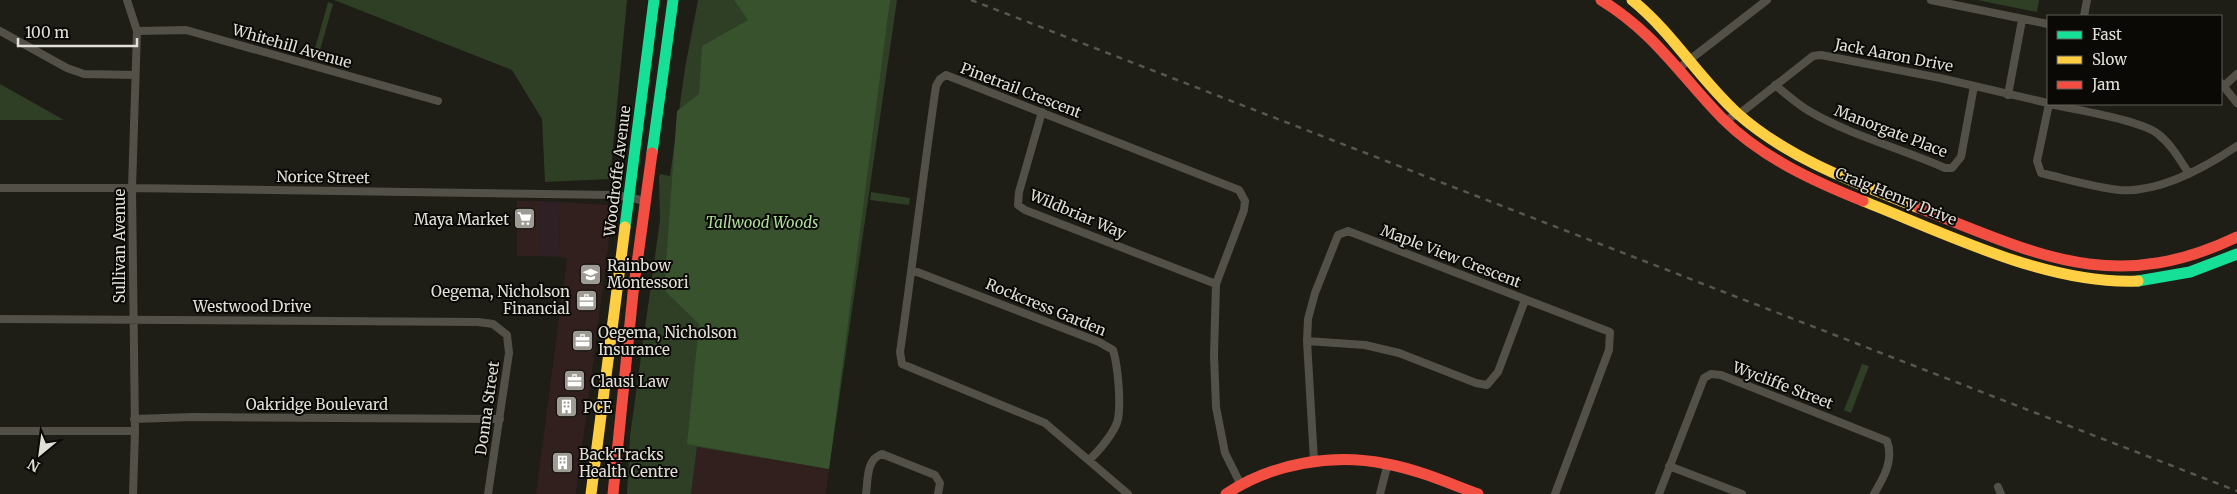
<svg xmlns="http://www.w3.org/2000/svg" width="2237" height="494" font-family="Merriweather,serif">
	<rect width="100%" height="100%" fill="#1e1d16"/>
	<path fill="#31201e" d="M 517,201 L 540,201 L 539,256 L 517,256 Z
		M 560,202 L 609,205 L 613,209 L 576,494 L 536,494 L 567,258 L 559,257 Z
		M 697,447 L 829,469 L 826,494 L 691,494 Z"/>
	<path fill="#2f2026" d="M 540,201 L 560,202 L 559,257 L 539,256 Z"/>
	<path fill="#2e3f26" d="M 334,0 L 627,0 L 610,179 L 545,182 L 542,119 L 512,70 Z
		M 698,0 L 897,0 L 829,469 L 697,447 L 691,494 L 627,494 L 630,436 L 660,220 L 659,178 L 660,174 L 670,176 L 685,68 Z
		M 1977,0 L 2039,0 L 2037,12 Z
		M 328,2 L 333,4 L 319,54 L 314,52 Z
		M 0,84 L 64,120 L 0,120 Z
		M 871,192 L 910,198 L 909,205 L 870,200 Z
		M 1862,364 L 1869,366 L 1851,413 L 1844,410 Z"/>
	<path fill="#37522c" d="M 734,0 L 890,0 L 829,469 L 687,444 L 699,324 L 664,290 L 677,111 L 699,94 L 702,46 L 748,20 Z"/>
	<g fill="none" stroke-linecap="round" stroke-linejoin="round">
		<path stroke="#535048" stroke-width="8" d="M 127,0 L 137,31 L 132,188 L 135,431 L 133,494
			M 1931,0 L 2048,24
			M 2084,16 L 2087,0
			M 0,31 L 67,68 L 84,74 L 135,75
			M 137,31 L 186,30 L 438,101
			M 1679,68 L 1767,0
			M 2221,83 L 2237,103
			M 1775,85 C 1786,94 1797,104 1809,111 C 1852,136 1900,148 1945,168 L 1952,168 L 1961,157 L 1974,86
			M 2224,86 L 2237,74
			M 2008,95 L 2022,20
			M 2049,104 L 2037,161 L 2041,173 C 2067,179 2093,187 2120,190 C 2159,193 2206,167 2237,146
			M 2051,104 C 2075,110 2141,120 2158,134 C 2172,145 2180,160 2189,174
			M 1042,112 L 1019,192 L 1018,205 L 1025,210 L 1216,284
			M 1724,121 L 1743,111 L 1813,56 L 1821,55 L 1940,78 L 2048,103
			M 0,188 L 132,188 L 616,195 L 646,201
			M 912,270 L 1099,342 L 1113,350 C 1118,366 1121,402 1118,419 C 1116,431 1098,452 1089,460
			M 0,319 L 478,322 L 493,324 L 507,335 L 509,353 L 488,494
			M 1307,341 L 1365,345 L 1399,353 L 1476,383 L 1487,385 L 1498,372 L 1525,300
			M 134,419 L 193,417 L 500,419
			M 0,431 L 135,431
			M 1314,461 L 1307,341 L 1308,319 L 1315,293 L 1338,235 L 1348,231 L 1610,332 L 1609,350 L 1555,494
			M 1669,466 L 1742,494
			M 1998,487 L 2001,494
			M 866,494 C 868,480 866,459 882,454 L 935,475 L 940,483 L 938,494
			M 1128,494 L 1045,423 L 902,364 L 900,352 C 913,263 923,175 936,86 L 940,79 L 946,75 L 1239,190 L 1245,201 L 1244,210 L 1216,284 L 1214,355 L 1216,407 L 1225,453 L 1240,483
			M 1380,494 L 1388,463
			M 1659,494 L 1704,378 L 1711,374 L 1721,375 L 1887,441 C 1894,460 1884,477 1874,494"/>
		<path stroke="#16e098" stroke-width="11" d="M 652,153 L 673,0
			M 625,227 L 654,0
			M 2138,281 L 2190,272 L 2237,254"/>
		<path stroke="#ffcf43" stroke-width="11" d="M 1632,0 C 1673,33 1699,79 1738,114 C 1789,159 1856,183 1919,208
			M 1863,201 C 1947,234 2047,285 2138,281
			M 591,494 L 625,227"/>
		<path stroke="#f24e42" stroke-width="11" d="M 1601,0 C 1655,33 1680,75 1723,119 C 1761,157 1813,181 1863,201
			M 1919,208 C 2036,254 2114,296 2237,237
			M 613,494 L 633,293 L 652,153
			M 1226,494 C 1272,463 1333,453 1387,464 C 1419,470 1448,483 1478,494"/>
		<path stroke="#58564f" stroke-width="2.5" stroke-dasharray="6 6" stroke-linecap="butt" d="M 971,0 L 2237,491"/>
	</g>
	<defs>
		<symbol id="supermarket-square" viewBox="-11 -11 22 22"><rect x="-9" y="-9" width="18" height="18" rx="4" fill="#9d9b93" stroke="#0b0905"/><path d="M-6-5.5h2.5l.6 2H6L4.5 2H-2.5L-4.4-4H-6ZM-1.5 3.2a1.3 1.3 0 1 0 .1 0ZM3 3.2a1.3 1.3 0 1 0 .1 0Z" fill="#fff"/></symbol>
		<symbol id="school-square" viewBox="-11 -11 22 22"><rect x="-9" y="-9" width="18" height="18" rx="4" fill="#9d9b93" stroke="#0b0905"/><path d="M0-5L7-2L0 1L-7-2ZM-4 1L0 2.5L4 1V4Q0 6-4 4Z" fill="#fff"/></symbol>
		<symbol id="office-square" viewBox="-11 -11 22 22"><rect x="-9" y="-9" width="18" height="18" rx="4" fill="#9d9b93" stroke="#0b0905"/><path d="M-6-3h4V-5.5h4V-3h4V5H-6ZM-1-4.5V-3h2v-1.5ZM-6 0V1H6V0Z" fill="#fff"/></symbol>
		<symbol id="building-square" viewBox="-11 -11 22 22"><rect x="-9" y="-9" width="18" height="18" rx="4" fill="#9d9b93" stroke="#0b0905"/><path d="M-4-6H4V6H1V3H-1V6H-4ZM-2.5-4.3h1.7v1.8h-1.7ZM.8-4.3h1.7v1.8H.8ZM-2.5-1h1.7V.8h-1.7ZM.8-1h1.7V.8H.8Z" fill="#fff"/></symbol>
	</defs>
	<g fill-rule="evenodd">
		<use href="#supermarket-square" x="512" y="206" width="25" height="25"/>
		<use href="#school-square" x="578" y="262" width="25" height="25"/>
		<use href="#office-square" x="574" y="288" width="25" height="25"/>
		<use href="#office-square" x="570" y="328" width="25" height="25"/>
		<use href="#office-square" x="562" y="368" width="25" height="25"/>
		<use href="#building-square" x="554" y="394" width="25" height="25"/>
		<use href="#building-square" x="550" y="450" width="25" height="25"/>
	</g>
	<g text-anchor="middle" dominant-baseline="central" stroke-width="4" stroke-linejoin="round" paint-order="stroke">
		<g font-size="15" fill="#e1dfd7" stroke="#0b0905">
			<text transform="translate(292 46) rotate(16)">Whitehill Avenue</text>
			<text transform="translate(1894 55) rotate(11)">Jack Aaron Drive</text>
			<text transform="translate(1021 90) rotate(21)">Pinetrail Crescent</text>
			<text transform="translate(1891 131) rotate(21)">Manorgate Place</text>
			<text transform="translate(617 171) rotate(-83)">Woodroffe Avenue</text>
			<text transform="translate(323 177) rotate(1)">Norice Street</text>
			<text transform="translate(1896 196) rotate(22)">Craig Henry Drive</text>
			<text transform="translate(1078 214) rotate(23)">Wildbriar Way</text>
			<text transform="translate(119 246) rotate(-90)">Sullivan Avenue</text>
			<text transform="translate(1451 256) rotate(21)">Maple View Crescent</text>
			<text x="252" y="306">Westwood Drive</text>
			<text transform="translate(1046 307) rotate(22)">Rockcress Garden</text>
			<text transform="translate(1783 385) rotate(21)">Wycliffe Street</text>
			<text x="317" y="404">Oakridge Boulevard</text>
			<text transform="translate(487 408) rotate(-82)">Donna Street</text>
		</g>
		<g font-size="15" fill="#e1dfd7" stroke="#0b0905" text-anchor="start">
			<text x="509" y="219" text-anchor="end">Maya Market</text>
			<text x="607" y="265">Rainbow<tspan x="607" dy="17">Montessori</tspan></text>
			<text x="570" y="291" text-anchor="end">Oegema, Nicholson<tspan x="570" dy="17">Financial</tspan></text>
			<text x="598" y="332">Oegema, Nicholson<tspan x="598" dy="17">Insurance</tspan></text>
			<text x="591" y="381">Clausi Law</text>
			<text x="583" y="407">PCE</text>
			<text x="579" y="454">BackTracks<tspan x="579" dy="17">Health Centre</tspan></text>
		</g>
		<g font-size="15" font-style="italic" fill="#addf9a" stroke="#0b0905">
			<text x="762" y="222">Tallwood Woods</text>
		</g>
	</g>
	<rect x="2047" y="15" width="175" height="90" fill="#0b0905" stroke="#615f59"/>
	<rect x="2057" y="31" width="25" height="8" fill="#16e098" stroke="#615f59"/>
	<text x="2092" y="40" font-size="15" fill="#e1dfd7">Fast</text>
	<rect x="2057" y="56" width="25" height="8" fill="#ffcf43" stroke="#615f59"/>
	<text x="2092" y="65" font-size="15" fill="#e1dfd7">Slow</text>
	<rect x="2057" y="81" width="25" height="8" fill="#f24e42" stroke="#615f59"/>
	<text x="2092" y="90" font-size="15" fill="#e1dfd7">Jam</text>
	<g transform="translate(40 454) rotate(209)" stroke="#0b0905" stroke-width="4" paint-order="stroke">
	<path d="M0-4L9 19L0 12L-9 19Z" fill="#e1dfd7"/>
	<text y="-8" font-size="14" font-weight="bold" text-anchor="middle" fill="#e1dfd7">N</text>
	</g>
	<path d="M18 38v8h119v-8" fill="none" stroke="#e1dfd7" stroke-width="2.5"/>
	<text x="25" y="38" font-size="15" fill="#e1dfd7" stroke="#0b0905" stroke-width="4" paint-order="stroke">100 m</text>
</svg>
